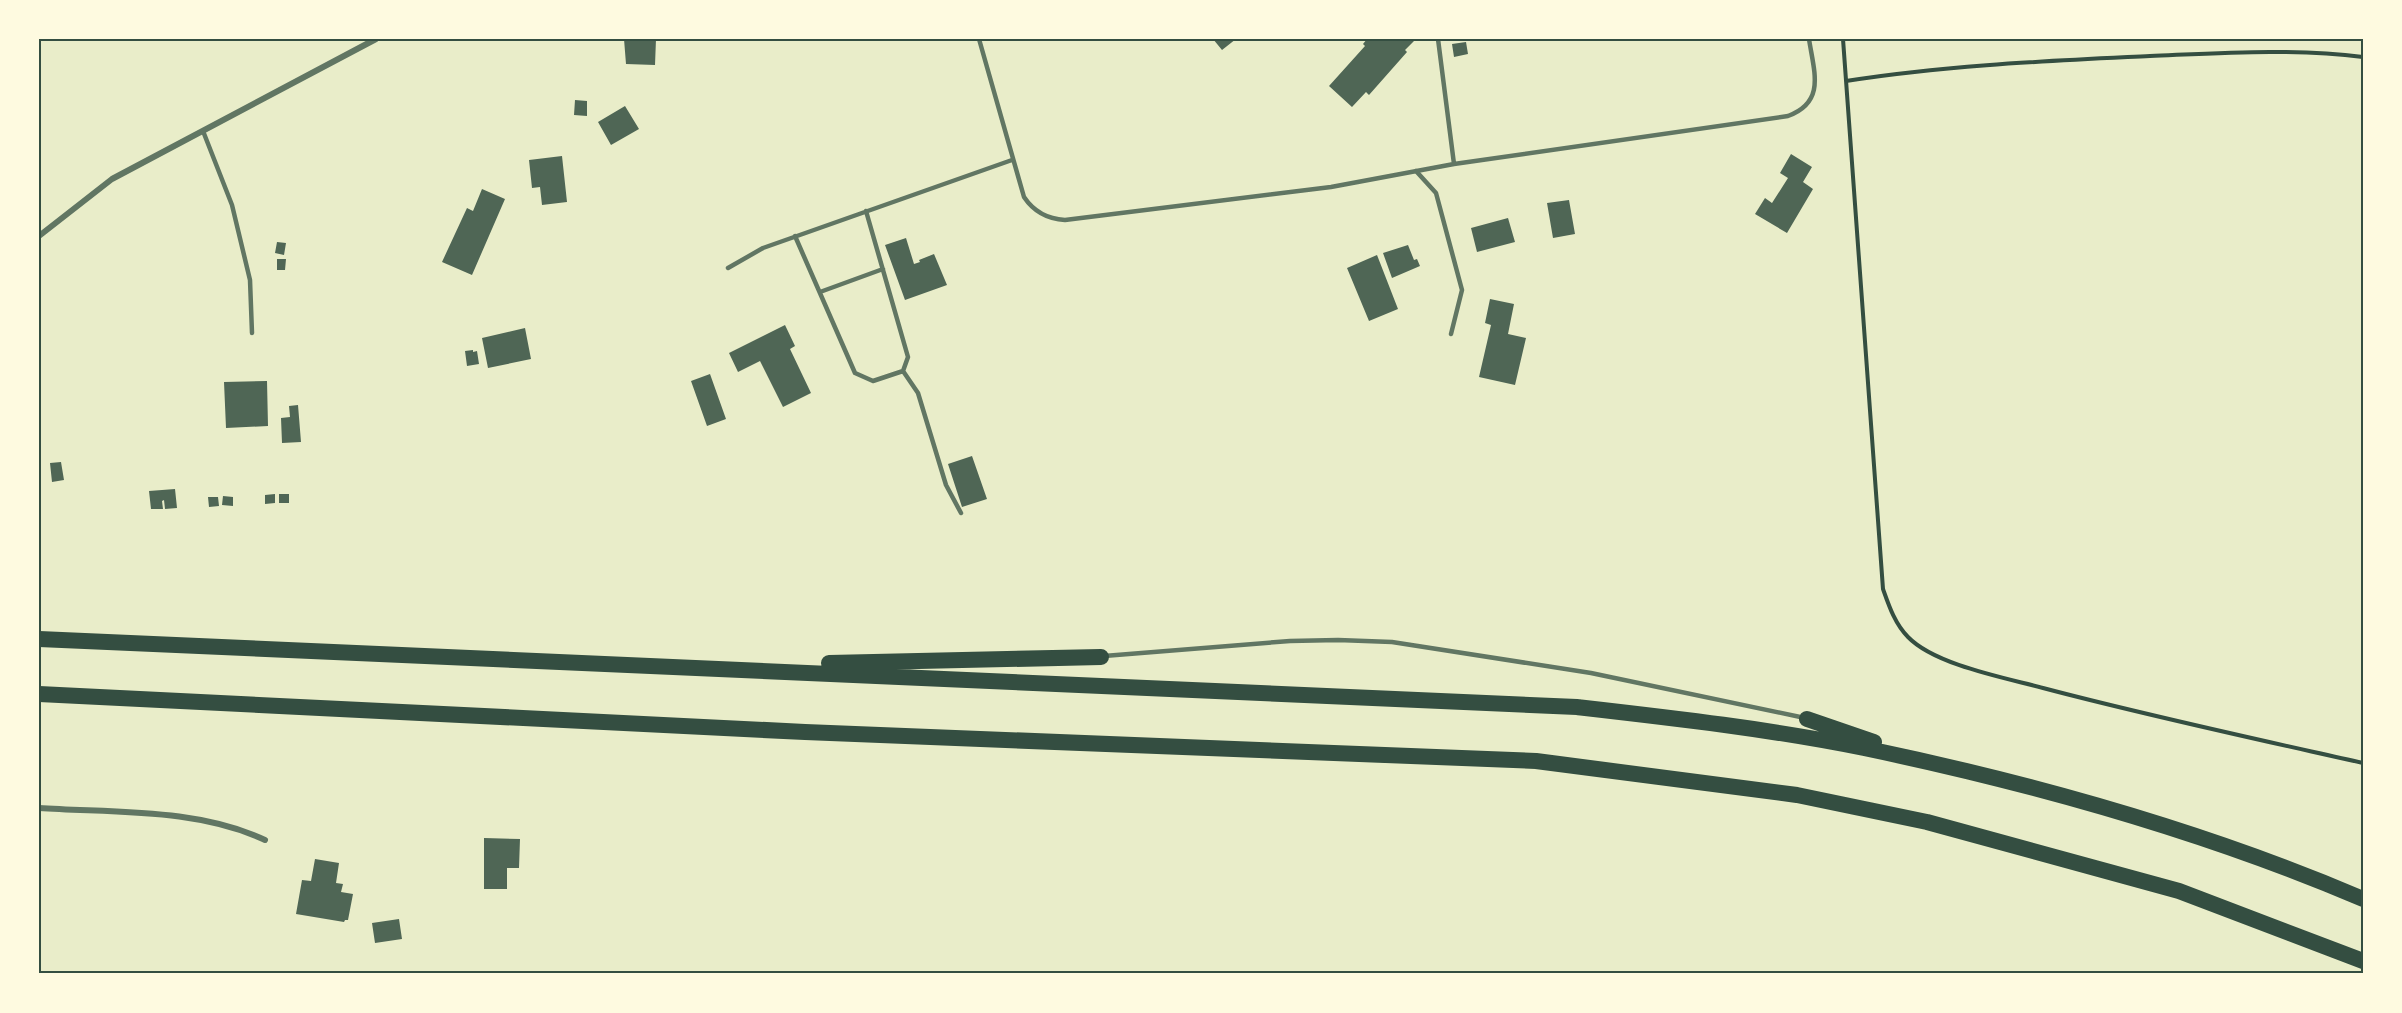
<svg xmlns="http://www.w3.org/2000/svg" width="2402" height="1013" font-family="'Nunito Sans',sans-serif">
	<rect width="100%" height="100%" fill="#e9edc9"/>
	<path fill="#4f6655" d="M 624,39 L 656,39 L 655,65 L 626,64 Z
		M 1213,39 L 1236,39 L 1222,50 Z
		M 1367,39 L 1414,41 L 1405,50 L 1407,52 L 1369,95 L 1366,92 L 1352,107 L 1329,86 L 1365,46 L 1363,44 Z
		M 1466,42 L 1468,54 L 1454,57 L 1452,44 Z
		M 575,100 L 587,101 L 587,116 L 574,115 Z
		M 625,106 L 639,129 L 611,145 L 598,122 Z
		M 1791,154 L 1812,167 L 1803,182 L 1813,189 L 1787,233 L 1755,214 L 1765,198 L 1772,203 L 1788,178 L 1780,173 Z
		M 562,156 L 567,202 L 542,205 L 540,187 L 532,188 L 529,160 Z
		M 482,189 L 505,199 L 472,275 L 442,262 L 467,208 L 473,211 Z
		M 1569,200 L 1575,234 L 1553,238 L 1547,203 Z
		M 1508,218 L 1515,242 L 1477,252 L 1471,228 Z
		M 906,238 L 914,264 L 920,262 L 919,260 L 934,254 L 947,285 L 905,300 L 885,245 Z
		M 277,242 L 286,243 L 284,255 L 275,253 Z
		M 1408,245 L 1414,260 L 1417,259 L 1420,266 L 1392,278 L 1383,253 Z
		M 1377,255 L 1398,309 L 1369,321 L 1347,268 Z
		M 277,259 L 286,259 L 285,270 L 277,270 Z
		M 1490,299 L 1514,304 L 1508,334 L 1526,338 L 1515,385 L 1479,377 L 1491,325 L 1485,323 Z
		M 785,325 L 795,346 L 790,349 L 811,393 L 783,407 L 760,361 L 738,372 L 729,353 Z
		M 525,328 L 531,359 L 488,368 L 482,338 Z
		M 473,350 L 473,352 L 477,351 L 479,364 L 467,366 L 465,351 Z
		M 710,374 L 726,419 L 707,426 L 691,381 Z
		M 267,381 L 268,426 L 226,428 L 224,382 Z
		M 298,405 L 301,442 L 282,443 L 281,418 L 290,417 L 289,406 Z
		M 972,456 L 987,499 L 962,507 L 948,464 Z
		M 61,462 L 64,480 L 52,482 L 50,463 Z
		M 175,489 L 177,508 L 165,509 L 164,500 L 162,501 L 163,509 L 151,509 L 149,491 Z
		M 275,494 L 275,503 L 265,504 L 265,495 Z
		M 279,494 L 289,494 L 289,503 L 279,503 Z
		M 223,496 L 233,497 L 233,506 L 222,505 Z
		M 208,497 L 218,497 L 219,506 L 209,507 Z
		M 484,838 L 520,839 L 519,868 L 507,868 L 507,889 L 484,889 Z
		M 315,859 L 339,863 L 336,883 L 343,884 L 341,892 L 353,894 L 348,920 L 345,920 L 344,922 L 296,914 L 302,880 L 311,881 Z
		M 399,919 L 402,939 L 375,943 L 372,923 Z"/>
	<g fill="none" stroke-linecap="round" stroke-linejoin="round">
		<path stroke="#344e41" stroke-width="4" d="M 1843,39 L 1883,589 C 1889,606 1895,624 1908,637 C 1935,665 2006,678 2043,688 C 2149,716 2256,739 2363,763
			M 1846,81 C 1947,65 2048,61 2150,56 C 2221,53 2292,48 2363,57"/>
		<path stroke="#617663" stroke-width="4.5" d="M 979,39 L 1024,197 C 1034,212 1047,219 1065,220 L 1331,187 L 1454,164 L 1788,116 C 1826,102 1814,72 1809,39
			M 1438,39 L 1454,164
			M 203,131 L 232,205 L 250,280 L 252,333
			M 1416,171 L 1436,193 L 1462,290 L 1451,334
			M 795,236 L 855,373 L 873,381 L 903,371 L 908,357 L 866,211
			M 728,268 L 763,248 L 1012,160
			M 820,292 L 883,269
			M 903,371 L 918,393 L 946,485 L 961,513
			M 1104,656 L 1290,641 L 1338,640 L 1392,642 L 1591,673 L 1805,718"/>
		<path stroke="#617663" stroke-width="6" d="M 39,236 L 112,179 L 376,39
			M 39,808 C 113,813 197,808 265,840"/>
		<path stroke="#344e41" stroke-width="16" d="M 39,639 L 1577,707 C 1673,718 1770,729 1864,748 C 2031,783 2206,832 2363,899
			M 829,663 L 1101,657
			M 39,694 L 805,732 L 1536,761 L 1797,795 L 1927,822 L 2179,891 L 2363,961
			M 1807,719 L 1874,742"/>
	</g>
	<rect width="2402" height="1013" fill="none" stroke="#fefae0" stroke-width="81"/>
	<rect x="40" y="40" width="2322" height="932" fill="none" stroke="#344e41" stroke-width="2"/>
</svg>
